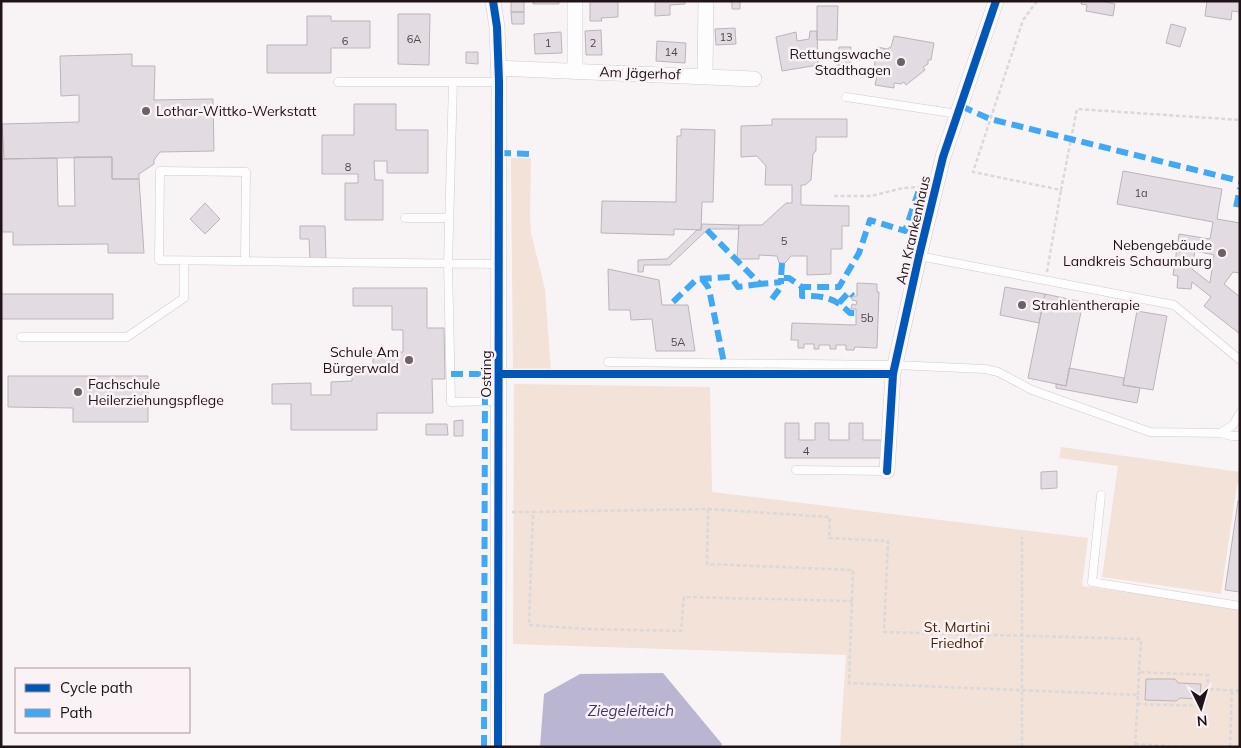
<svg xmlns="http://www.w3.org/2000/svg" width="1241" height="748" font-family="Mulish,sans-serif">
	<rect width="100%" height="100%" fill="#f8f4f6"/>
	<path fill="#f2e2d7" d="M 511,158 L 531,158 L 530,216 L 531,233 L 545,289 L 551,372 L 513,372 Z
		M 514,384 L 710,387 L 712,492 L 1088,538 L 1082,586 L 1240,608 L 1240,747 L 840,747 L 846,655 L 513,644 Z
		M 1061,447 L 1240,472 L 1240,485 L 1237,484 L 1221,594 L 1102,577 L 1118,466 L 1059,458 Z"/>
	<path fill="#bab6d1" d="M 663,673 L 722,744 L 721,747 L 540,747 L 544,694 L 580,674 Z"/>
	<path fill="#e3dbe2" stroke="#bab5ba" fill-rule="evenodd" d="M 511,1 L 524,1 L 524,12 L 511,12 Z
		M 533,1 L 559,1 L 559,4 L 533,4 Z
		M 590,1 L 618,1 L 618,17 L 601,18 L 602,21 L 590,21 Z
		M 655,1 L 685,1 L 685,4 L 670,5 L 670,15 L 655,16 Z
		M 729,1 L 740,1 L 740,9 L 732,9 L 732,3 Z
		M 1082,1 L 1102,1 L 1115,4 L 1113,16 L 1086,11 L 1087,5 L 1081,4 Z
		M 1207,1 L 1240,1 L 1240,12 L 1232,11 L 1231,20 L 1205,16 Z
		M 817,6 L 838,6 L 837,40 L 817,40 Z
		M 511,12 L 524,12 L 524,24 L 512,24 Z
		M 398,14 L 430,14 L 429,65 L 398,64 Z
		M 307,16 L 331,16 L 331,21 L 370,21 L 370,48 L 331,48 L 331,73 L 267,73 L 267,45 L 307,45 Z
		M 1171,24 L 1186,28 L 1180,47 L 1166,43 Z
		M 735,28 L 736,44 L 716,45 L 715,29 Z
		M 601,30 L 602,55 L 586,55 L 585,31 Z
		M 810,31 L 817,31 L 818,65 L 782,71 L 776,37 L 796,32 L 797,41 L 809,39 Z
		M 561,32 L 562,53 L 535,54 L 534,34 Z
		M 894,36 L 934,43 L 931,60 L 928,60 L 928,64 L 923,67 L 925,70 L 906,85 L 904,82 L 901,84 L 894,83 L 894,88 L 875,85 L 878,70 L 874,69 L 877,47 L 887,49 L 891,47 Z
		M 657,41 L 686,43 L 685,63 L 656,61 Z
		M 839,47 L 851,47 L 850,67 L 838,67 Z
		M 466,52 L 478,52 L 478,64 L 466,63 Z
		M 132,54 L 132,66 L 155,66 L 154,100 L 213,99 L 214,151 L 160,152 L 154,160 L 154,164 L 139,174 L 139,179 L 112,179 L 112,157 L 4,159 L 2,124 L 79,122 L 79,95 L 61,96 L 60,56 Z
		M 354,104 L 396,104 L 396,130 L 428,130 L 428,173 L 387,173 L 387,161 L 374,161 L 375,180 L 383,180 L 383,220 L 345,220 L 345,183 L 358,183 L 358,174 L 322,174 L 322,135 L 354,135 Z
		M 772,119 L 847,119 L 847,137 L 816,137 L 816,151 L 813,154 L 811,180 L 805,185 L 801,185 L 801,205 L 849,206 L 849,226 L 842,226 L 842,249 L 831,249 L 831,274 L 807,275 L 807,256 L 791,256 L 785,263 L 779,263 L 777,256 L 759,255 L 759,259 L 737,259 L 739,225 L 762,225 L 786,203 L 792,203 L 792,185 L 765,185 L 766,166 L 757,156 L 741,157 L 741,126 L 772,125 Z
		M 681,129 L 715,130 L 713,202 L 702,202 L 701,230 L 674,229 L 674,235 L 601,233 L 602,201 L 676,202 L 677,136 L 681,136 Z
		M 74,157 L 112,157 L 112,179 L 139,179 L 144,253 L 108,253 L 108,244 L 13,245 L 13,232 L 1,232 L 1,159 L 57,158 L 58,206 L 75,206 Z
		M 1123,171 L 1222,189 L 1217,219 L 1240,223 L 1240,273 L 1233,272 L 1224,284 L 1240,297 L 1240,334 L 1204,306 L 1211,297 L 1192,282 L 1191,289 L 1177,288 L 1178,276 L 1173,275 L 1179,234 L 1210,239 L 1213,222 L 1117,204 ZM 1195,251 L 1214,255 L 1210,283 L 1192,269 Z
		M 205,203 L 220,219 L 205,234 L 190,219 Z
		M 702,224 L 739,225 L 738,229 L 708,229 L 670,265 L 644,265 L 643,272 L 638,272 L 638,260 L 667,259 L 697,230 L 701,230 Z
		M 300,226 L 325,226 L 326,258 L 310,259 L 309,239 L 300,239 Z
		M 608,269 L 659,280 L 662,305 L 688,305 L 695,351 L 656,351 L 652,319 L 631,320 L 630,310 L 609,310 Z
		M 857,283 L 877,284 L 877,292 L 879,292 L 877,348 L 855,347 L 854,350 L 846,350 L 846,345 L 836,345 L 836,349 L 830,349 L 830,345 L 819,345 L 819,349 L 814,349 L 814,344 L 804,344 L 804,348 L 798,348 L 798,340 L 791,340 L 792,323 L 856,325 L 856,309 L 851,309 L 852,304 L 856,305 L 857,301 L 852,300 L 852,296 L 857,296 Z
		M 1005,287 L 1045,294 L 1039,323 L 1000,315 Z
		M 353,288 L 427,288 L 427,328 L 444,328 L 445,379 L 432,379 L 433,413 L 377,413 L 377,430 L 291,430 L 291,404 L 272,404 L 272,384 L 311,383 L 311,395 L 331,395 L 331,382 L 352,381 L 352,367 L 373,367 L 373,353 L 403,352 L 403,330 L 392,330 L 392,306 L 353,306 Z
		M 1,294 L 113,294 L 113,319 L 1,319 Z
		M 1045,294 L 1083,302 L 1066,386 L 1028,378 Z
		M 1137,311 L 1167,316 L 1153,390 L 1123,385 Z
		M 1069,368 L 1124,378 L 1123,385 L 1140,388 L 1137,403 L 1056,388 L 1056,384 L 1066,386 Z
		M 8,376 L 148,376 L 148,422 L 73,422 L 73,408 L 8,407 Z
		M 463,420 L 463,436 L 454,436 L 454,421 Z
		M 785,423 L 799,423 L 799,440 L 815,440 L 815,423 L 829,423 L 829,440 L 849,440 L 849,423 L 863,423 L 863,440 L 882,440 L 882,458 L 785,458 Z
		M 426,424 L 447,424 L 448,435 L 426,435 Z
		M 1057,471 L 1057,488 L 1041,489 L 1041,472 Z
		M 1238,501 L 1240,501 L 1240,592 L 1225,590 Z
		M 1146,679 L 1175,679 L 1178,683 L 1201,684 L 1200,699 L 1180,698 L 1176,701 L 1145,700 Z"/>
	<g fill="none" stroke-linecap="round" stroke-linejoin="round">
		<defs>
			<path id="service" d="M 338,82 L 499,82
				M 453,82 L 448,264 L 451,402 L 499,401
				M 846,97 L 958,114
				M 405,218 L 449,218
				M 919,256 L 1174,305 L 1240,360
				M 245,261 L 246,172 L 160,171 L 159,260 C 272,262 386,263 499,264
				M 21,337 L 127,337 L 184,298 L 184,261
				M 608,362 L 895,365 L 985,369 L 998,372 L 1032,390 L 1150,432 L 1220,433 L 1233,425 L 1240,413
				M 1220,433 L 1232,436 L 1240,436
				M 796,470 L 887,471
				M 1101,495 L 1092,582 L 1240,606"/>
			<path id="minor" d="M 493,1 L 497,27 L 499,82 L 498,747
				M 575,1 L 575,70
				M 499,68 L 754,79
				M 705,76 L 706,1
				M 887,471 L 893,374 L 919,256 L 943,157 L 996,1"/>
		</defs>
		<use href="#service" stroke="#d2c9cc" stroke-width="9"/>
		<use href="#minor" stroke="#d2c9cc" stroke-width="16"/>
		<path stroke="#dad8d9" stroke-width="2.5" stroke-dasharray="4 2.5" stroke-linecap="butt" d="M 1037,1 L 1023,20 L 973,172 L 1061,190 L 1077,109 L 1240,120
			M 834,196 L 871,196 L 903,188 L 921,187
			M 1047,272 L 1061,190
			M 708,509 L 830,517 L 829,538 L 888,541 L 884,632 L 1141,639 L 1139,672 L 1208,675 L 1207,689 L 1240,691
			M 512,512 L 533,512
			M 853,601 L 684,597 L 681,631 L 586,629 L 529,625 L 533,512 L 708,509 L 707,564 L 853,570 L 849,683 L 1138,695 L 1135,747
			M 1138,695 L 1139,672
			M 1137,704 L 1206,706 L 1207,689
			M 1135,744 L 1185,747
			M 1022,747 L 1022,537
			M 1230,747 L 1232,691"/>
		<use href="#service" stroke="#fefdfe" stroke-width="8"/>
		<use href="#minor" stroke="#fefdfe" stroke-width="15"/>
		<path stroke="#3fa9f5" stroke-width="6" stroke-dasharray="12 6" stroke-linecap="butt" d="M 961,106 L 990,119 L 1240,181
			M 499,153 L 533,154
			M 1236,207 L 1240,188
			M 707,230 L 760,284 L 781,282
			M 782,263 L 781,278 L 789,278 L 802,287 L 839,287 L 859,253 L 870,220 L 905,231 L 920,187
			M 702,279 L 708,287 L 710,294 L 724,363
			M 802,287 L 802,296 C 825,296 833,297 850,313 L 856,313
			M 772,299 L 781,287 L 781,278
			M 673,302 L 697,279 L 731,277 L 738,287 L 760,284
			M 839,303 L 849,292 L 853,296
			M 451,374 L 503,374
			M 484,747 L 485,374"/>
		<defs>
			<path id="cycleway" d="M 493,1 L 497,27 L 499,82 L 498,747
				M 499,374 L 893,374
				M 887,471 L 893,374 L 919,256 L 943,157 L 996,1"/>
		</defs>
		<use href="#cycleway" stroke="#faf2f5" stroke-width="11"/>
		<use href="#cycleway" stroke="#0057b8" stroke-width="8"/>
	</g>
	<g fill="#6c6266" stroke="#faf2f5" stroke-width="2">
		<circle cx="901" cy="62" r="5"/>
		<circle cx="146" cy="111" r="5"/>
		<circle cx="1222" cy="253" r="5"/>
		<circle cx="1022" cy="305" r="5"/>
		<circle cx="409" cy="360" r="5"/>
		<circle cx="78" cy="392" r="5"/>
	</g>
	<g text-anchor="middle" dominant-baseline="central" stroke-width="5" stroke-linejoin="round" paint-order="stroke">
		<g font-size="11" fill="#51464a">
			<text x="726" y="37">13</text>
			<text x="414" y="39">6A</text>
			<text x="345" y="41">6</text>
			<text x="548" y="43">1</text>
			<text x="593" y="43">2</text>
			<text x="671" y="52">14</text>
			<text x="348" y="167">8</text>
			<text x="1141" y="193">1a</text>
			<text x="784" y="241">5</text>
			<text x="867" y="318">5b</text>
			<text x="678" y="342">5A</text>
			<text x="806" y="451">4</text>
		</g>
		<g font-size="14" fill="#201418" stroke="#faf2f5" text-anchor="end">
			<text x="891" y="54">Rettungswache<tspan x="891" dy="16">Stadthagen</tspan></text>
			<text x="156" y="111" text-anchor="start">Lothar-Wittko-Werkstatt</text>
			<text x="1212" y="245">Nebengebäude<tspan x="1212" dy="16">Landkreis Schaumburg</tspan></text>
			<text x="1032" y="305" text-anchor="start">Strahlentherapie</text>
			<text x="399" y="352">Schule Am<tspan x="399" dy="16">Bürgerwald</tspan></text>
			<text x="88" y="384" text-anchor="start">Fachschule<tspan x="88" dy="16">Heilerziehungspflege</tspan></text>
		</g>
		<g font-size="14" fill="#201418" stroke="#faf2f5">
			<text transform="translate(640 73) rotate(2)">Am Jägerhof</text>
			<text transform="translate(913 230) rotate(-77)">Am Krankenhaus</text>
			<text transform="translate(486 374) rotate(-90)">Ostring</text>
		</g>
		<g font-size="14" fill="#462500" stroke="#faf2f5">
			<text x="957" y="627">St. Martini<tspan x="957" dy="16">Friedhof</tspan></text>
		</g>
		<g font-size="15" font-style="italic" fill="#41386c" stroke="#faf2f5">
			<text x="631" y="710">Ziegeleiteich</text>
		</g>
	</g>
	<rect width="1241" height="748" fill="none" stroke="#201418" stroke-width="5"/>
	<rect x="15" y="668" width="175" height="65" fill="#faf2f5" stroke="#a3999d"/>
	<rect x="25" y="684" width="25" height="8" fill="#0057b8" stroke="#a3999d"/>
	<text x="60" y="693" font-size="15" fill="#201418">Cycle path</text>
	<rect x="25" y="709" width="25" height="8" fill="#3fa9f5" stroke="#a3999d"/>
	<text x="60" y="718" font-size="15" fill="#201418">Path</text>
	<g transform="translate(1201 708) rotate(175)" stroke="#faf2f5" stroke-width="4" paint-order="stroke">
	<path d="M0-4L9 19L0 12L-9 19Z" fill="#201418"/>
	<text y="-8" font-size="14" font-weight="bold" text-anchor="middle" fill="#201418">N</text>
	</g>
</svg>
